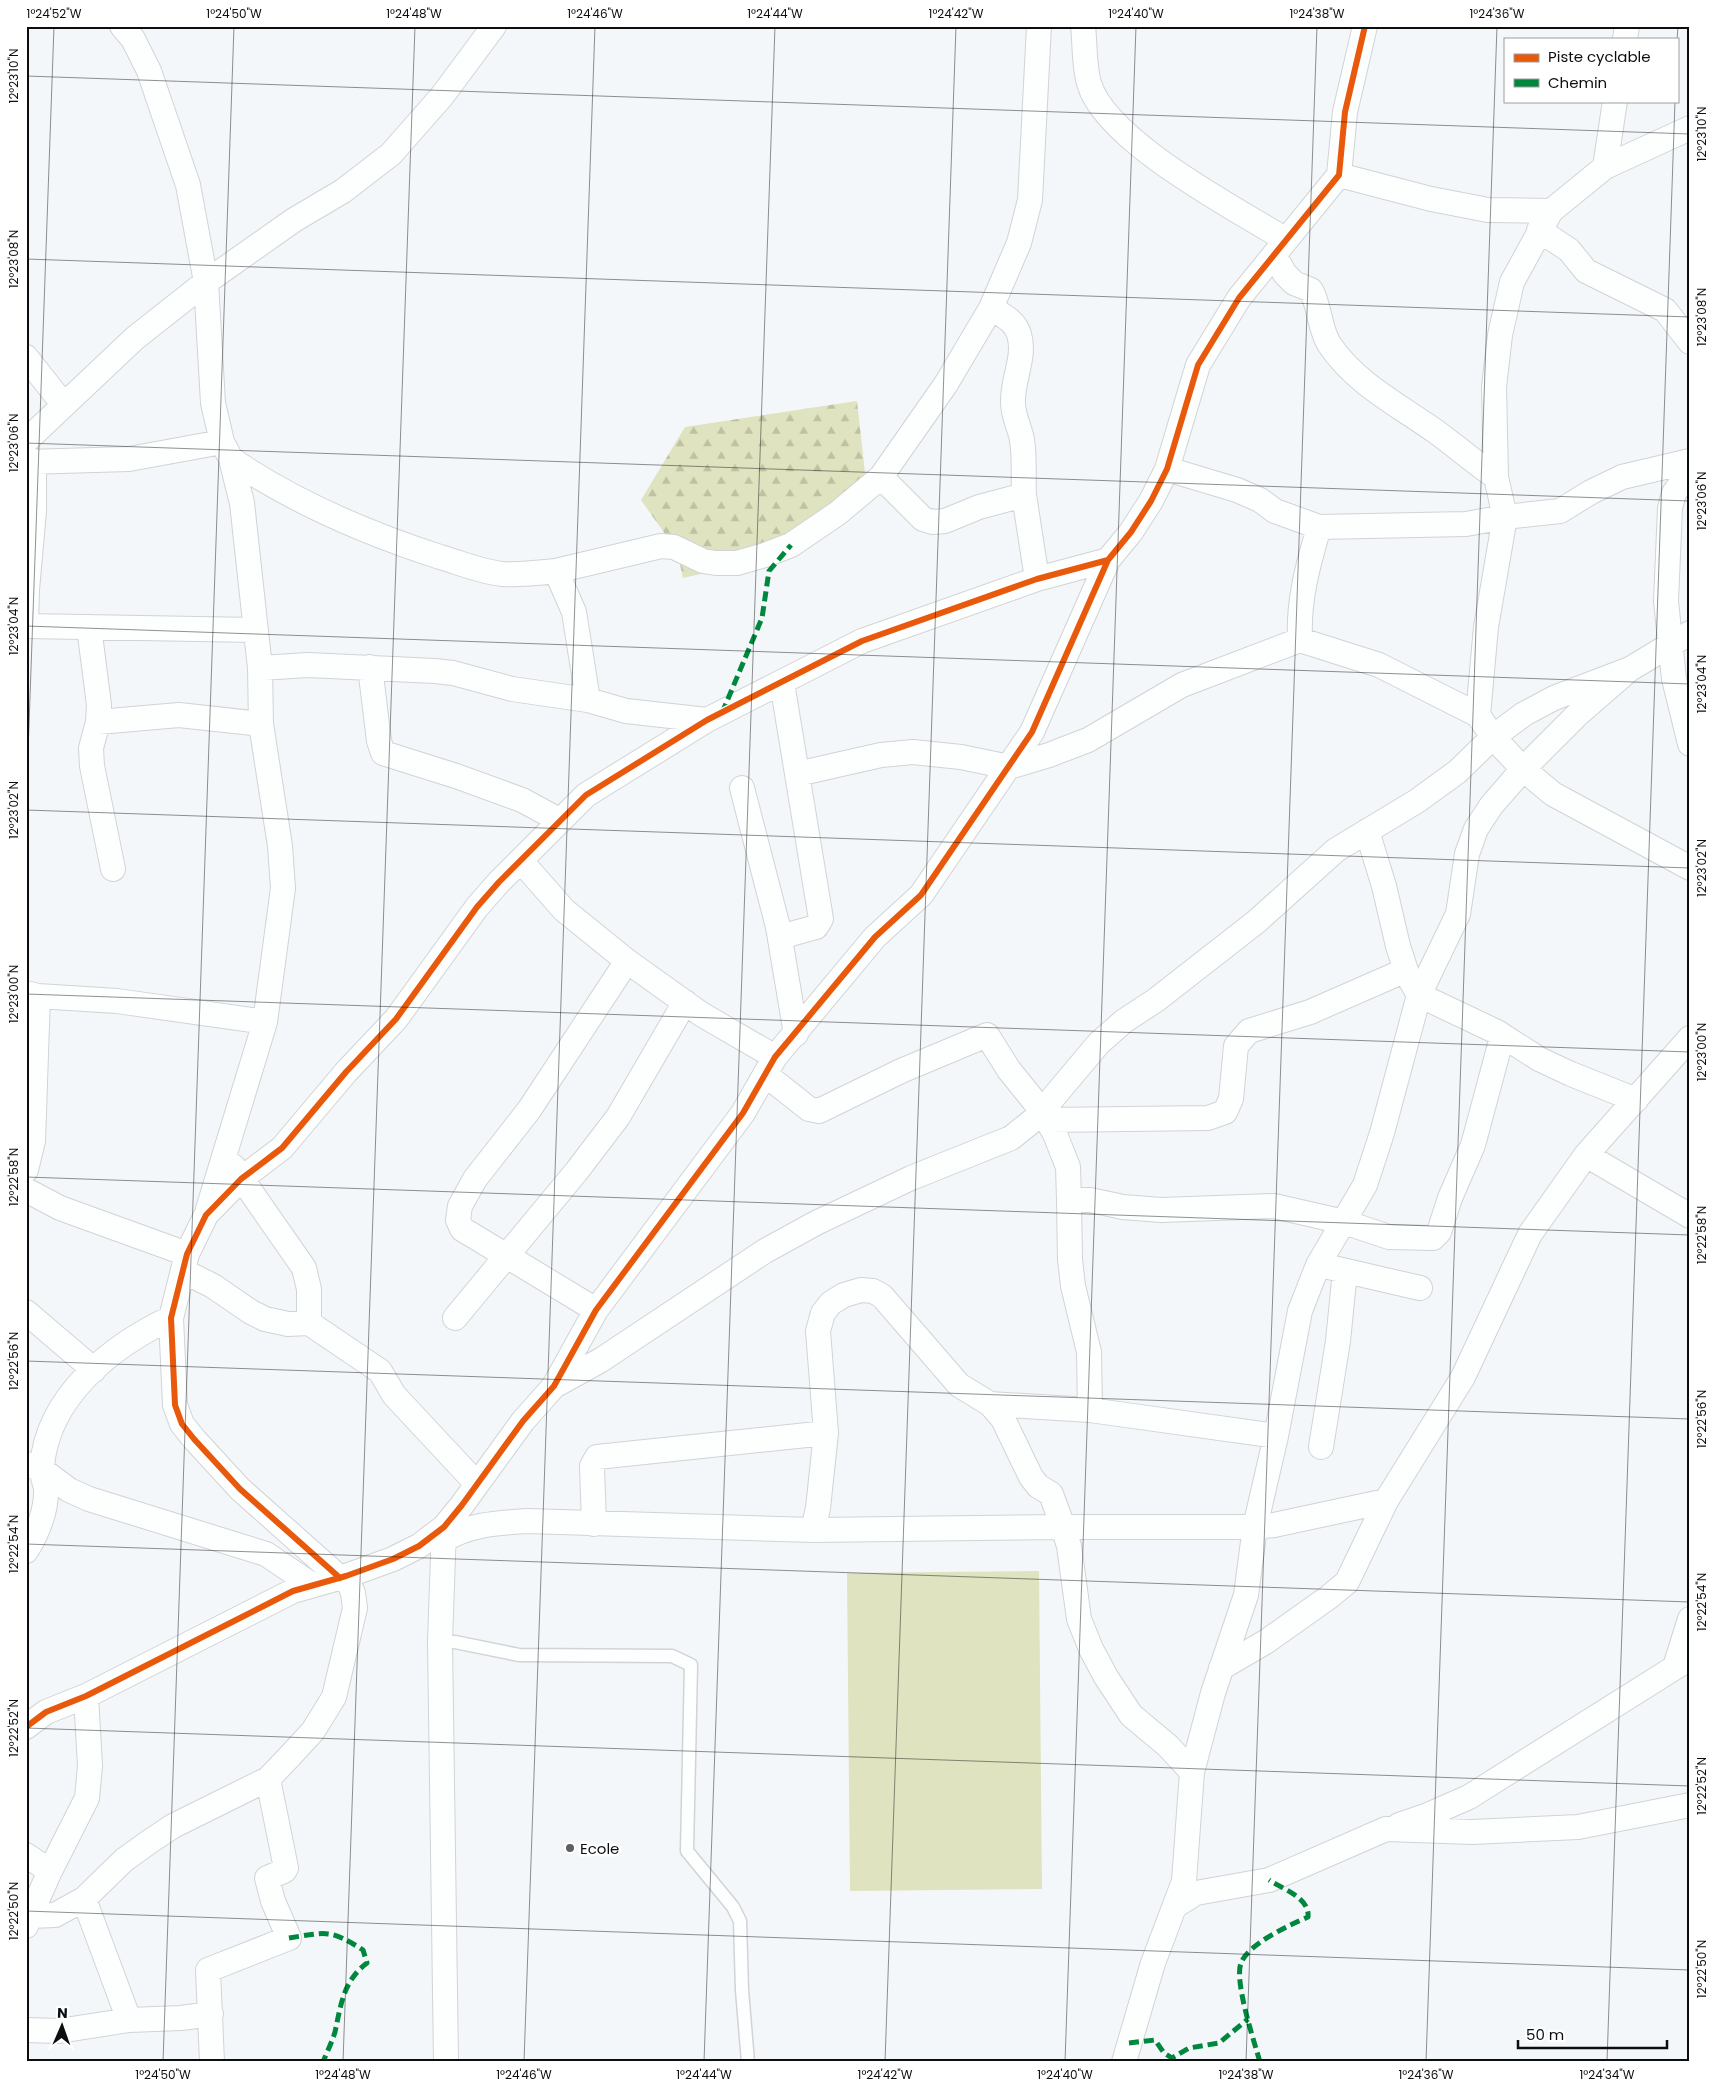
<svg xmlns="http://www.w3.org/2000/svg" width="1716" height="2088" font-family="Poppins,sans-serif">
	<defs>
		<pattern id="forest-firs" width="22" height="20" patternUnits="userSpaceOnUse" patternTransform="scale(1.25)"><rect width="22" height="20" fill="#dfe3bf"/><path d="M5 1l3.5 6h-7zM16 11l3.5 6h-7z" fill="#bec2a3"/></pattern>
	</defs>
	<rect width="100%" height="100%" fill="#f4f7fa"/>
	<path fill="url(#forest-firs)" d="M 857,401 L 866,482 L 772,558 L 683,578 L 677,551 L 641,500 L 685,427 Z"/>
	<path fill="#dfe3bf" d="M 1039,1571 L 1042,1889 L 850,1891 L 847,1573 Z"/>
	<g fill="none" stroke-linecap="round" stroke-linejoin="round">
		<defs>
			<path id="service" d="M 440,1642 L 455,1642 L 519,1655 L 672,1656 L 691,1665 L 687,1851 L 733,1907 L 740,1921 L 742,1990 L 748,2062"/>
			<path id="minor" d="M 122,26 L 133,39 L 149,71 L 188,185 L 206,282 L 213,403 L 222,442 L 231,459 L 242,503 L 260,668 L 261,724 L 280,846 L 283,888 L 265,1022 L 208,1209
				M 1083,26 C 1085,44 1084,66 1089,83 C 1105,141 1235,208 1286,240
				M 1625,39 L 1627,26
				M 1690,128 L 1605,167 L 1551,211 L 1512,282 L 1500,335 L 1494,387 L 1496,477 L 1505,517 L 1486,627 L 1478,715 L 1493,737 L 1523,769 L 1553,794 L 1690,868
				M 1605,167 L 1615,101
				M 1339,175 L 1431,199 L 1488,210 L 1551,211
				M 1539,230 L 1569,250 L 1586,271 L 1665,310 L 1690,342
				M 1274,255 L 1285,274 L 1294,283 L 1311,290 C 1320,307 1319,327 1329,344 C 1356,384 1397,404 1435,431 C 1456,446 1475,463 1496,477
				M 26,357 L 63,404
				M 26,441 L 135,338 L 206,282 L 294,220 L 343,191 L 391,154 L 442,96 L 494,26
				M 231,459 C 295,503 366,533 440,557 C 461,563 481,572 503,574 C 520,575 538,573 556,571 L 574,612 L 588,700
				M 34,461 L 34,511 L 27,590 L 26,626 L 255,630
				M 26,462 L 129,459 L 222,442
				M 1167,469 L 1237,490 L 1260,500 L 1275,511 L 1319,527 L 1466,524 L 1505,517 L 1560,511 L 1591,492 L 1622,477 L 1690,461
				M 1690,471 L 1674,493 L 1670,508 L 1666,601 L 1674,679 L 1690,744
				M 881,477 L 923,519 L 933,522 L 945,521 L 979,507 L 1024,495 C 1023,477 1025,458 1022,440 C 1020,428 1013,416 1013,403 C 1012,379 1026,357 1019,334 C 1015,321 1002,315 991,308
				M 1024,495 L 1037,579
				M 556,571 L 661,546 L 674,547 L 703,561 L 716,563 L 737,563 L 765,555 L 791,545 L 838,513 L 881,477 L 946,384 L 991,308 L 1019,243 L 1030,200 L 1039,26
				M 89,627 L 99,705 L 98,722 L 91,748 L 92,766 L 113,869
				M 1300,640 C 1298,600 1308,565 1319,527
				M 370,667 L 379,741 L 383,753 L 456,776 L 522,800 L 559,820
				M 260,668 L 308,665 L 435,671 L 453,673 L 512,689 L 588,700 L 626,711 L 707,720
				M 98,722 L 179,715 L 261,724
				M 797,774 L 881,755 L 913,752 L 961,757 L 1009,767 L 1049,755 L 1088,740 L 1182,685 L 1300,640 L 1379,665 L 1478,715
				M 742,788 L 778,927 L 796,1034
				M 1367,831 L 1384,886 L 1398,946 L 1407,974 L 1419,995 L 1497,1032 L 1539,1059 L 1571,1074 L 1636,1100
				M 521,861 L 564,910 L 627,961 L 701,1014 L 775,1057
				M 780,937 L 816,927 L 821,919 L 782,683
				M 26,993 L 38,996 L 117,1001 L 265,1022
				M 766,1075 L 809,1109 L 819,1111 L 901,1071 L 987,1035 L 1009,1070 L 1042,1111 L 1055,1134 L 1068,1167 L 1069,1200 L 1090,1200 L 1123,1207 L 1161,1210 L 1274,1206 L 1344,1222 L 1389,1237 L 1433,1238 L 1439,1232 L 1450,1198 L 1473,1145 L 1502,1037
				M 1047,1120 L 1208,1118 L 1225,1112 L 1231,1099 L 1236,1046 L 1249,1031 L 1310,1012 L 1406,970
				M 1586,1155 L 1690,1216
				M 233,1166 L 304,1268 L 309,1289 L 309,1323
				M 26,1170 L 33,1141 L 38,996
				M 26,1190 L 60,1208 L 187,1254
				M 1069,1200 L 1070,1259 L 1073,1286 L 1089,1352 L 1090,1410
				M 1329,1267 L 1420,1288
				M 183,1271 L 213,1286 L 251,1312 L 265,1319 L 288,1324 L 309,1323 L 380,1371 L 394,1395 L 477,1484
				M 596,1310 L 462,1229 L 458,1220 L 460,1206 L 475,1179 L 529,1110 L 627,961
				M 26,1312 L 94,1370
				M 455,1318 L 576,1172 L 618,1117 L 685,1002
				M 554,1386 L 601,1360 L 765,1251 L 816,1223 L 911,1178 L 1011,1138 L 1036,1118 L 1099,1043 L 1124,1021 L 1156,1000 L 1256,922 L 1336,850 L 1417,801 L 1457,772 L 1493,737 L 1524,714 L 1554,698 L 1630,669 L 1690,633
				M 990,1404 L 1090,1410 L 1276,1436
				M 826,1433 L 818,1331 L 823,1313 L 831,1303 L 844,1295 L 861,1290 L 873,1291 L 882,1296 L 959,1385 L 990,1404 L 1003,1419 L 1031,1477 L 1038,1486 L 1051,1494 L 1063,1527 L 1255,1527 L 1274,1525 L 1386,1501
				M 1321,1447 L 1338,1341 L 1345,1271
				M 26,1464 L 41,1469 L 69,1490 L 89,1499 L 266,1554 L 312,1585
				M 594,1524 L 592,1466 L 597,1457 L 826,1433 L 818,1508 L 813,1530
				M 444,1527 L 440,1642 L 446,2062
				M 444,1540 C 470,1524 497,1523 528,1521 L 813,1530 L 1063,1527 L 1069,1546 L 1079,1619 L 1091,1649 L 1106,1677 L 1131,1715 L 1168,1746 L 1192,1772
				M 26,1551 C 37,1534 47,1510 46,1489 C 45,1482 41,1474 42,1467 C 47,1396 113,1345 171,1318
				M 340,1578 L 240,1489 L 194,1439 L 182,1424 L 175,1405 L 171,1318 L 187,1254 L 206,1215 L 241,1179 L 282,1148 L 346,1072 L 396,1019 L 477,907 L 499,882 L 586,795 L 707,720 L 862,641 L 1037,579 L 1108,560
				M 1675,1667 L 1690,1619
				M 1221,1668 L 1267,1641 L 1329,1597 L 1347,1582 L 1386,1501 L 1463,1377 L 1530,1234 L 1586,1155 L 1690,1038
				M 26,1727 L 46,1712 L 86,1696 L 293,1591 L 346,1576 L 393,1559 L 419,1546 L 444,1527 L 462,1505 L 523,1421 L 554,1386 L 596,1310 L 743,1113 L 775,1057 L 875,937 L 921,895 L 1032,732 L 1108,560 L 1131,532 L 1151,501 L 1167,469 L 1198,365 L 1239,298 L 1339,175 L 1345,112 L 1365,26
				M 1399,1825 L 1428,1815 L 1469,1797 L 1690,1658
				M 26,1855 L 50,1871
				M 84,1899 L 129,2020
				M 1175,1906 L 1196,1893 L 1269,1880 L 1386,1829 L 1472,1832 L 1578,1827 L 1690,1805
				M 26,1916 L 30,1916 L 50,1871 L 87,1798 L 90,1766 L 86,1696
				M 26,1926 L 30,1916 L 55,1915 L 84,1899 L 124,1860 L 149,1842 L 173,1826 L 268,1779 L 290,1756 L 313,1731 L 334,1697 L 355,1608 L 353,1593 L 346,1576
				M 26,2030 L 59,2031 L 129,2020 L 181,2018 L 211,2014
				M 212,2062 L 208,1970 L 289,1938 L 273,1901 L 267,1878 L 284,1871 L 286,1868 L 268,1779
				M 1124,2062 L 1153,1963 L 1184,1881 L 1192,1772 L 1213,1693 L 1246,1595 L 1255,1527 L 1276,1436 L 1300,1311 L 1318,1265 L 1365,1185 L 1382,1133 L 1419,995 L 1458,914 L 1467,854 L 1476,829 L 1491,806 L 1523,769 L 1577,715 L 1630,669"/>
		</defs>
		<use href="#service" stroke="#d1d3d6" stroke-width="15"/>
		<use href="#minor" stroke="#d1d3d6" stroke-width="26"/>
		<use href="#service" stroke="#fdfefe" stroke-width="12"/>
		<use href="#minor" stroke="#fdfefe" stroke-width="24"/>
		<path stroke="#00873e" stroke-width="5" stroke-dasharray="10 5" stroke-linecap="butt" d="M 722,713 L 762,618 L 769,571 L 791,545
			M 289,1938 C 327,1932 330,1929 363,1950 L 367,1963 C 343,1981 341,2005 335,2032 C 332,2042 327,2052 323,2062
			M 1129,2043 L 1155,2040 L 1164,2053 L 1172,2058 L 1189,2048 L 1219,2043 L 1248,2019
			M 1260,2062 C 1254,2041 1234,1981 1241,1963 C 1249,1943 1290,1925 1308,1917 C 1310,1898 1283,1889 1269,1880"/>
		<defs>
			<path id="cycleway" d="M 340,1578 L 240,1489 L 194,1439 L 182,1424 L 175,1405 L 171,1318 L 187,1254 L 206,1215 L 241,1179 L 282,1148 L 346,1072 L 396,1019 L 477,907 L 499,882 L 586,795 L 707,720 L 862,641 L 1037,579 L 1108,560
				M 26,1727 L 46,1712 L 86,1696 L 293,1591 L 346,1576 L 393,1559 L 419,1546 L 444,1527 L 462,1505 L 523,1421 L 554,1386 L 596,1310 L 743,1113 L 775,1057 L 875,937 L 921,895 L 1032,732 L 1108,560 L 1131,532 L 1151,501 L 1167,469 L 1198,365 L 1239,298 L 1339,175 L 1345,112 L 1365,26"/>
		</defs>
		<use href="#cycleway" stroke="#fff" stroke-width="9"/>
		<use href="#cycleway" stroke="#e8590c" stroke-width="6"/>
	</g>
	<path fill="none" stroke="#0c0d0f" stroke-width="1" stroke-opacity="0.45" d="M 1677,41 L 1678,26M 26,76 L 1690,134M 26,259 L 1690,317M 26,443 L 1690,501M 26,626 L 1690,684M 26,809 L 54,26M 26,810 L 1690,868M 26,994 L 1690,1052M 26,1177 L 1690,1235M 26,1361 L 1690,1419M 26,1544 L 1690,1602M 26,1728 L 1690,1786M 26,1911 L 1690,1970M 163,2062 L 234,26M 343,2062 L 415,26M 524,2062 L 595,26M 704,2062 L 775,26M 885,2062 L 956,26M 1065,2062 L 1136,26M 1246,2062 L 1317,26M 1426,2062 L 1497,26M 1607,2062 L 1675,101"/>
	<circle fill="#5d5f61" stroke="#fff" stroke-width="2" cx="570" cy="1848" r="5"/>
	<g text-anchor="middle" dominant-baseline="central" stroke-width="5" stroke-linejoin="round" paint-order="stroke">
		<g font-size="15" fill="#0c0d0f" stroke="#fff" text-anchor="start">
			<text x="580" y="1848">Ecole</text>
		</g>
	</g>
	<rect width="1716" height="2088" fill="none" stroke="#ffffff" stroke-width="55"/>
	<rect x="1504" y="38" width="175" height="65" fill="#ffffff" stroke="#9e9e9f"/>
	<rect x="1514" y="54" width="25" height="8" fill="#e8590c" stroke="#9e9e9f"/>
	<text x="1548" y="62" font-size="15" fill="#0c0d0f">Piste cyclable</text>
	<rect x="1514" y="79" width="25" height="8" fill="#00873e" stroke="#9e9e9f"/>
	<text x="1548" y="88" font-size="15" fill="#0c0d0f">Chemin</text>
	<g transform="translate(62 2026) rotate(2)" stroke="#ffffff" stroke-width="4" paint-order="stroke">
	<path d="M0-4L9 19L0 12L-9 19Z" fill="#0c0d0f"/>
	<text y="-8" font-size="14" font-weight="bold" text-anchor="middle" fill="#0c0d0f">N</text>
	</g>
	<path d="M1518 2040v8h149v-8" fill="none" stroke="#0c0d0f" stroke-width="2.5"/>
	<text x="1526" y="2040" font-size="15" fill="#0c0d0f" stroke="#ffffff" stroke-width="4" paint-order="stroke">50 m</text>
	<rect x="28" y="28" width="1660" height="2032" fill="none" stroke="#0c0d0f" stroke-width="2"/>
	<g font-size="12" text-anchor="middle" fill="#0c0d0f">
		<text x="54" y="18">1°24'52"W</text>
		<text x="234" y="18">1°24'50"W</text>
		<text x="414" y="18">1°24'48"W</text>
		<text x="595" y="18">1°24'46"W</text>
		<text x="775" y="18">1°24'44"W</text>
		<text x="956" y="18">1°24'42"W</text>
		<text x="1136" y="18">1°24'40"W</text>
		<text x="1317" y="18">1°24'38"W</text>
		<text x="1497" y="18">1°24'36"W</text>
		<text transform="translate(14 76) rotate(-90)" y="4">12°23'10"N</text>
		<text transform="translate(1702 134) rotate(-90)" y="4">12°23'10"N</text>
		<text transform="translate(14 259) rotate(-90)" y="4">12°23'08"N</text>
		<text transform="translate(1702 317) rotate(-90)" y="4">12°23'08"N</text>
		<text transform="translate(14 443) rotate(-90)" y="4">12°23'06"N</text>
		<text transform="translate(1702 501) rotate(-90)" y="4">12°23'06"N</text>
		<text transform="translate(14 626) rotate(-90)" y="4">12°23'04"N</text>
		<text transform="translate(1702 684) rotate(-90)" y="4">12°23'04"N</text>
		<text transform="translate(14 810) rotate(-90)" y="4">12°23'02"N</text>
		<text transform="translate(1702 868) rotate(-90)" y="4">12°23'02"N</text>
		<text transform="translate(14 994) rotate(-90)" y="4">12°23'00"N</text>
		<text transform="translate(1702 1052) rotate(-90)" y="4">12°23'00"N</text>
		<text transform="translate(14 1177) rotate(-90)" y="4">12°22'58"N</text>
		<text transform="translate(1702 1235) rotate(-90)" y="4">12°22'58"N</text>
		<text transform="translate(14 1361) rotate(-90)" y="4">12°22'56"N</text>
		<text transform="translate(1702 1419) rotate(-90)" y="4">12°22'56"N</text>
		<text transform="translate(14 1544) rotate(-90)" y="4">12°22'54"N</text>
		<text transform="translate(1702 1602) rotate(-90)" y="4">12°22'54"N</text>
		<text transform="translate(14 1728) rotate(-90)" y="4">12°22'52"N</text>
		<text transform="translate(1702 1786) rotate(-90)" y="4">12°22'52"N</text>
		<text transform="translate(14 1911) rotate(-90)" y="4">12°22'50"N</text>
		<text transform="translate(1702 1969) rotate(-90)" y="4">12°22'50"N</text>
		<text x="163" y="2079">1°24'50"W</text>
		<text x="343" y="2079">1°24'48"W</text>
		<text x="524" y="2079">1°24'46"W</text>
		<text x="704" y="2079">1°24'44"W</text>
		<text x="885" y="2079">1°24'42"W</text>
		<text x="1065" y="2079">1°24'40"W</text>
		<text x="1246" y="2079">1°24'38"W</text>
		<text x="1426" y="2079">1°24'36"W</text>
		<text x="1607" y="2079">1°24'34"W</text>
	</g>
</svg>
